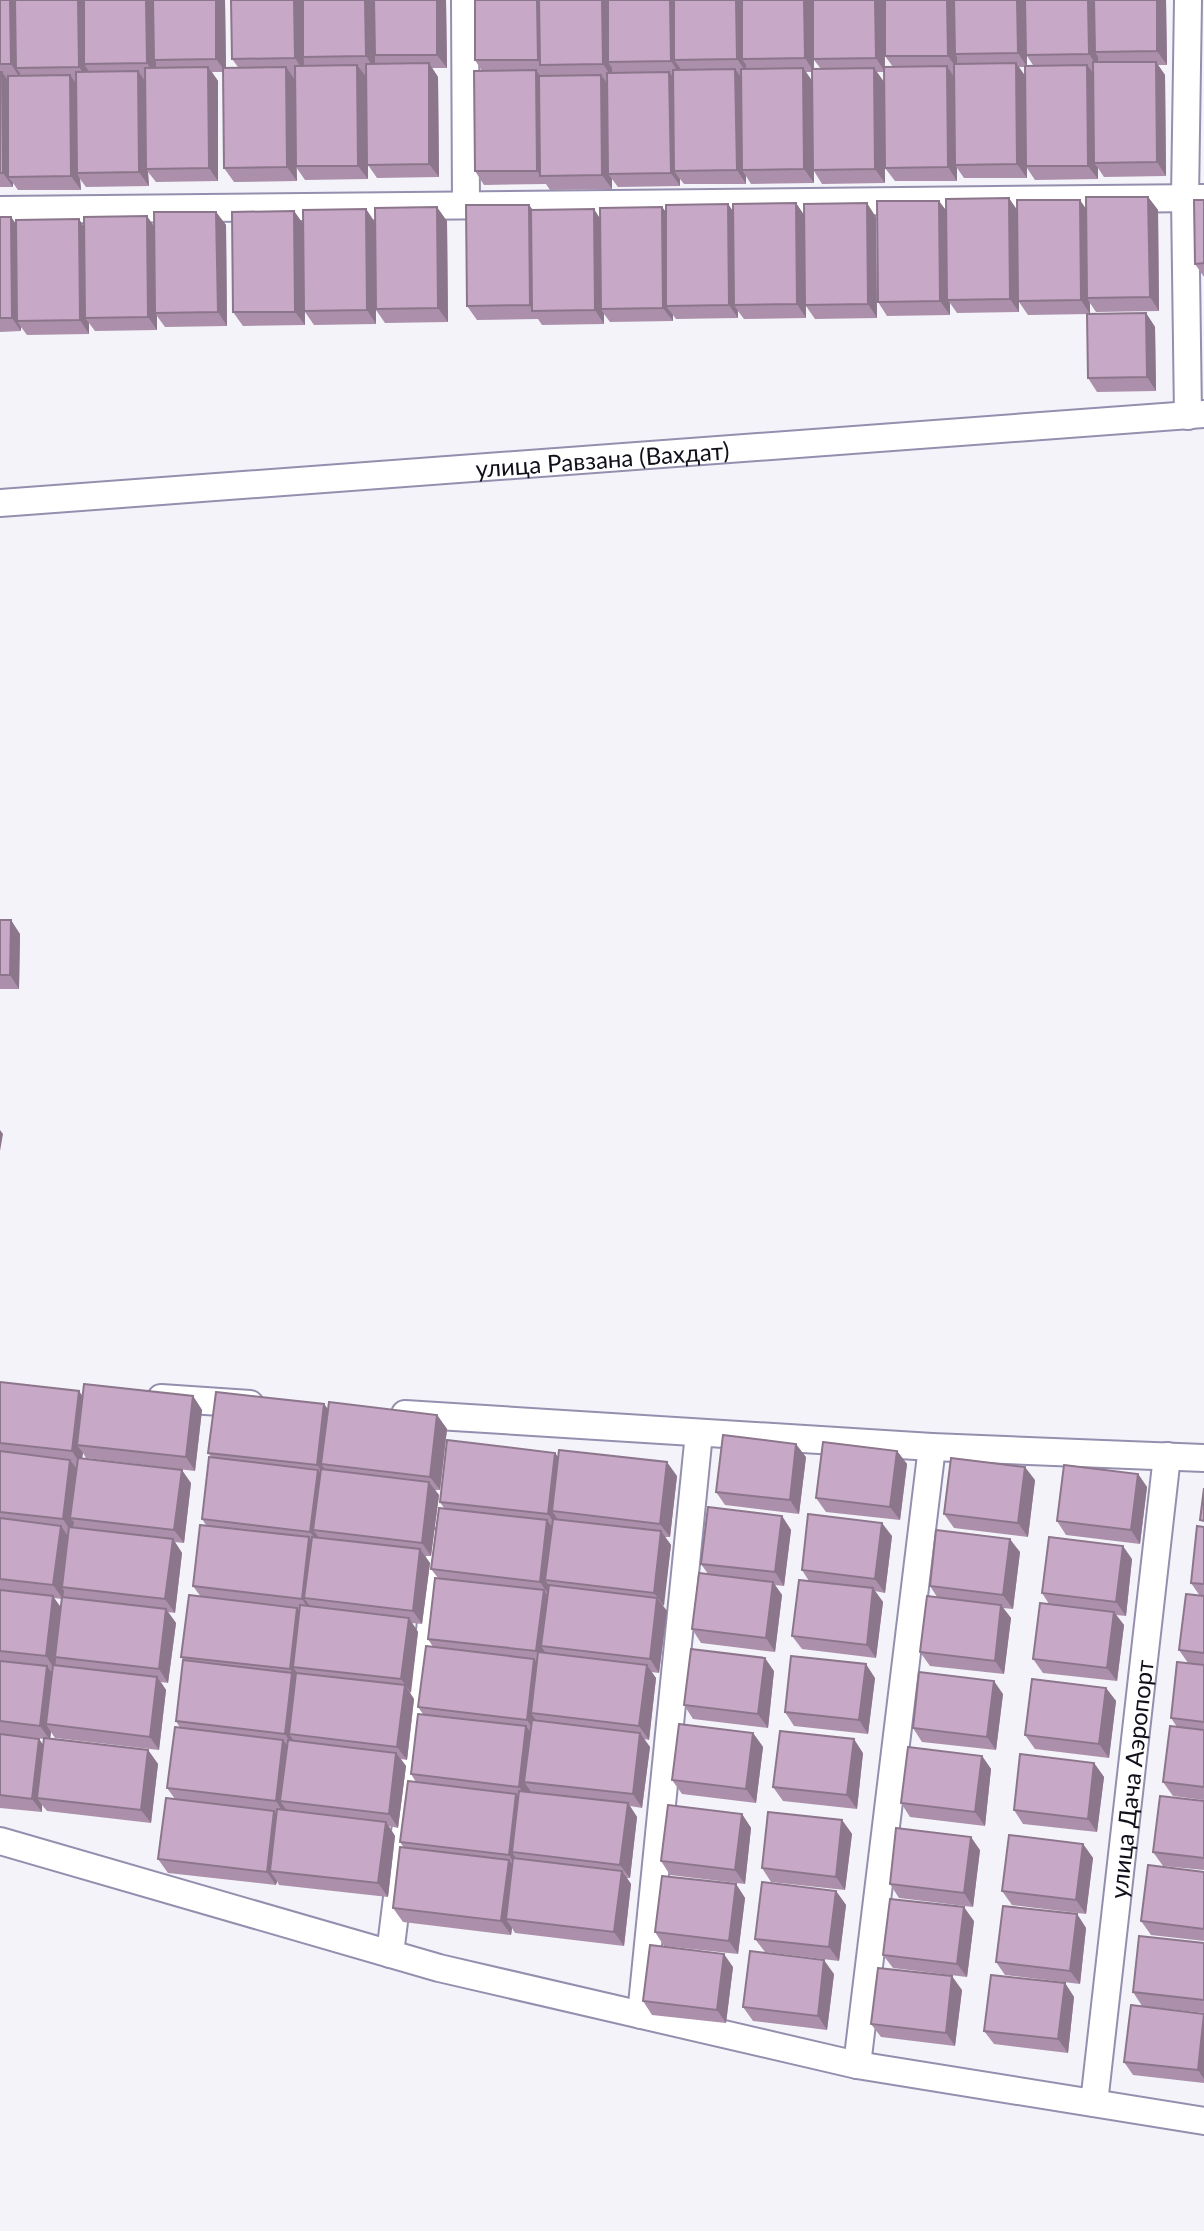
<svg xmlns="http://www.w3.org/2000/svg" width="1204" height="2231" font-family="Lato,sans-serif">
	<rect width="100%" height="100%" fill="#f4f3fa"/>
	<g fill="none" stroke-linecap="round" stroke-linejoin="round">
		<defs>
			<g id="street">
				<path d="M 465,0 L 466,205"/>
				<path d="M 1188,0 L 1185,198 L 1188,416"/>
				<path d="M 0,210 L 1204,198"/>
				<path id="s1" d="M 0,503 L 1204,414"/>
				<path d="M 161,1398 L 250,1404"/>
				<path d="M 405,1414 L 932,1447 L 1204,1458"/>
				<path d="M 0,1841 L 439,1968 L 857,2065 L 1204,2121"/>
				<path d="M 390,1954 L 441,1541"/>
				<path d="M 641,2015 L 699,1433"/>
				<path d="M 857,2065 L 932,1447"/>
				<path id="s2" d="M 1094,2103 L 1167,1456"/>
			</g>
		</defs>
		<use href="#street" stroke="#948fae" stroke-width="30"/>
		<use href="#street" stroke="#fff" stroke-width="26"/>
	</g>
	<path fill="#ac90ab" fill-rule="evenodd" d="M 0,0 L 225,0 L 226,67 L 238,67 L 232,59 L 446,0 L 447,68 L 432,68 L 438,77 L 439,177 L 377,178 L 368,165 L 368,179 L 305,180 L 296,167 L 297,181 L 234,182 L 224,168 L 223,72 L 212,72 L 218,81 L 218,181 L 156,182 L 148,172 L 149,186 L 86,187 L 80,179 L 81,190 L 18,190 L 13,183 L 13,187 L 0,187 Z
		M 884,0 L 885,67 L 893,67 L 885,56 L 1166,0 L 1167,65 L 1158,65 L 1165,75 L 1166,176 L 1104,177 L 1098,168 L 1098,179 L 1035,180 L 1027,168 L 1027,178 L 964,178 L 957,168 L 957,181 L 895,181 L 885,168 L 884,72 L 877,72 L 884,82 L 885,183 L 822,184 L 814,171 L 814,183 L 751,184 L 746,176 L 746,184 L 684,184 L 680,179 L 680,186 L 618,187 L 612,179 L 612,189 L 550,190 L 546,184 L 484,185 L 475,171 L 482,71 L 475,60 ZM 1027,56 L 1033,65 L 1027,66 ZM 814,60 L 821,69 L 814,69 ZM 1019,67 L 1025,67 L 1025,76 ZM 806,72 L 812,72 L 812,81 Z
		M 1148,197 L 1158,210 L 1159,311 L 1096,312 L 1090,303 L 1090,314 L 1028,315 L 1019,302 L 1019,312 L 957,313 L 950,303 L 950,315 L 887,316 L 878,302 L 946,211 L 1086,208 Z
		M 1204,200 L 1204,277 L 1195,264 Z
		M 796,203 L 805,216 L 876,217 L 877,318 L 815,319 L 806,306 L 806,318 L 744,319 L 738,311 L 738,318 L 676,319 L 673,315 L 673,321 L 610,322 L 604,314 L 604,324 L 542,325 L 538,319 L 477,320 L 467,306 L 529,205 L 533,210 L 600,218 L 662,207 L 666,212 L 728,204 L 733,212 Z
		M 366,209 L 375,222 L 447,221 L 448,322 L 385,323 L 376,310 L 376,324 L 314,325 L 305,312 L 305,325 L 243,326 L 233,312 L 294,211 L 303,224 Z
		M 216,212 L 226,225 L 227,326 L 165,327 L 157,316 L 157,330 L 95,331 L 89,323 L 89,334 L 27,335 L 21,327 L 21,331 L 0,332 L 0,217 L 11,217 L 16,224 L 84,228 L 154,227 Z
		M 1146,313 L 1155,327 L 1156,391 L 1097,392 L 1088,378 Z
		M 0,920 L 20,934 L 19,989 L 0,989 Z
		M 0,1382 L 79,1391 L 83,1397 L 193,1396 L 202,1410 L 195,1471 L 86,1458 L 83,1453 L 82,1458 L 191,1483 L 184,1543 L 175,1542 L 182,1553 L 175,1613 L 168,1612 L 176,1623 L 168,1683 L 161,1682 L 166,1690 L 159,1750 L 55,1738 L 51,1732 L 50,1738 L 148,1750 L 158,1764 L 151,1823 L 47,1811 L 42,1805 L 42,1812 L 0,1808 L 0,1734 L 39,1739 L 43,1745 L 44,1739 L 0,1734 ZM 54,1598 L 62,1599 L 61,1607 Z
		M 324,1404 L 328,1409 L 437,1415 L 447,1429 L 440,1490 L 435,1490 L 439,1495 L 431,1556 L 425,1556 L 430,1563 L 422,1624 L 412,1623 L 418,1632 L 410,1693 L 414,1699 L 407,1760 L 401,1759 L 406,1766 L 398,1828 L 389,1826 L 395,1836 L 388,1897 L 279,1885 L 277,1881 L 276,1885 L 168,1873 L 158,1859 L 175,1799 L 167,1788 L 180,1728 L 176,1721 L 184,1660 L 181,1657 L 201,1597 L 193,1586 L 206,1525 L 202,1519 L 212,1458 L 208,1453 Z
		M 897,1451 L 907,1464 L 900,1520 L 826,1512 L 816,1498 Z
		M 555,1453 L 558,1457 L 677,1476 L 670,1537 L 665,1537 L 671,1545 L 663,1606 L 667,1611 L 659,1673 L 651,1672 L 656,1678 L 649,1740 L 644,1739 L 650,1747 L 642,1808 L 630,1806 L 637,1817 L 630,1878 L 627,1878 L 631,1884 L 624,1946 L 515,1933 L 512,1928 L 511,1935 L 403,1922 L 393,1908 L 404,1848 L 400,1842 L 416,1782 L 411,1774 L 423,1714 L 418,1707 L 433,1647 L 428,1639 L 438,1578 L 431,1569 L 444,1508 L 440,1502 Z
		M 806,1457 L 799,1514 L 725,1505 L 716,1492 Z
		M 1138,1474 L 1147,1487 L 1140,1544 L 1066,1535 L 1057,1521 Z
		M 1035,1480 L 1028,1537 L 954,1528 L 944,1514 Z
		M 782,1516 L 791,1530 L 784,1586 L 775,1585 L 782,1595 L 775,1652 L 701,1643 L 692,1629 L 708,1574 L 701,1564 Z
		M 1204,1527 L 1204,1800 L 1173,1796 L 1163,1782 L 1177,1727 L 1171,1718 L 1188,1663 L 1179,1650 L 1200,1596 L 1191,1583 Z
		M 892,1536 L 885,1593 L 875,1591 L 883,1602 L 876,1658 L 802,1649 L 792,1636 L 809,1581 L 802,1570 Z
		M 1020,1552 L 1013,1609 L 1003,1608 L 1011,1618 L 1004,1674 L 930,1666 L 920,1652 L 937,1597 L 930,1586 Z
		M 1132,1559 L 1126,1616 L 1116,1615 L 1124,1625 L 1117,1681 L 1043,1673 L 1033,1659 L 1049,1604 L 1042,1593 Z
		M 774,1671 L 768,1728 L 693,1719 L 684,1705 Z
		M 875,1678 L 868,1734 L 794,1726 L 785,1712 Z
		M 1106,1688 L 1116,1701 L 1109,1758 L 1035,1749 L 1025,1735 Z
		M 1003,1694 L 996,1750 L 922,1742 L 913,1728 Z
		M 753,1733 L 763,1747 L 756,1803 L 682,1794 L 672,1780 Z
		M 863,1753 L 857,1809 L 783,1801 L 773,1787 Z
		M 982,1756 L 991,1769 L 985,1826 L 910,1817 L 901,1803 Z
		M 1094,1763 L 1104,1777 L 1097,1832 L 1023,1824 L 1014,1810 Z
		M 1204,1801 L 1204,1870 L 1163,1866 L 1153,1852 Z
		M 742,1814 L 751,1828 L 745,1884 L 670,1875 L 661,1861 Z
		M 842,1820 L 852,1834 L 845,1890 L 771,1882 L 762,1868 Z
		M 1083,1844 L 1093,1858 L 1086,1914 L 1012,1905 L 1002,1891 Z
		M 980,1850 L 973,1907 L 899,1898 L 890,1884 Z
		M 1204,1872 L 1204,1941 L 1151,1935 L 1141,1921 Z
		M 736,1884 L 745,1898 L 738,1954 L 664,1946 L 655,1932 Z
		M 836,1891 L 846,1905 L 839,1961 L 765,1952 L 755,1939 Z
		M 1077,1914 L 1086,1928 L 1080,1984 L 1005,1975 L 996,1962 Z
		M 974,1921 L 967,1977 L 893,1968 L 883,1955 Z
		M 1204,1943 L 1204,2013 L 1142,2006 L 1133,1992 Z
		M 733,1967 L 726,2023 L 652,2015 L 643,2001 Z
		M 834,1974 L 827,2030 L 753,2021 L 743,2007 Z
		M 1065,1983 L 1074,1997 L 1068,2053 L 994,2044 L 984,2031 Z
		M 962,1990 L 955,2046 L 881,2037 L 871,2024 Z
		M 1204,2014 L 1204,2083 L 1133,2075 L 1124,2062 Z"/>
	<path fill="#8c768b" d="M 10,0 L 19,0 L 16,68 L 20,73 L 20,78 L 11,64 Z
		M 78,0 L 87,0 L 84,64 L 88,70 L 88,80 L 79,67 Z
		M 146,0 L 155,0 L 154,60 L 156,62 L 156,77 L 147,63 Z
		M 216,0 L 225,0 L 226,72 L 216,59 Z
		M 294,0 L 303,0 L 304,72 L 295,58 Z
		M 365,0 L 375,0 L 375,70 L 366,56 Z
		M 437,0 L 446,0 L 447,68 L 437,55 Z
		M 537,0 L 546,0 L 541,65 L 538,60 Z
		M 602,0 L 611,0 L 608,62 L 612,68 L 612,78 L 603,64 Z
		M 670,0 L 679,0 L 674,60 L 680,68 L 680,75 L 671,61 Z
		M 736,0 L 746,0 L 742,59 L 746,65 L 746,72 L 737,59 Z
		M 804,0 L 813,0 L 814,72 L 805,58 Z
		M 875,0 L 884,0 L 885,72 L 876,58 Z
		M 947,0 L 957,0 L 955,54 L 957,57 L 957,69 L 948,56 Z
		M 1017,0 L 1026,0 L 1027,67 L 1018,53 Z
		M 1088,0 L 1097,0 L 1095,52 L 1098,57 L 1098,68 L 1089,54 Z
		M 1157,0 L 1166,0 L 1167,65 L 1157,51 Z
		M 1156,62 L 1165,75 L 1166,176 L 1157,162 Z
		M 429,63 L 438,77 L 439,177 L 429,164 Z
		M 1016,63 L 1026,77 L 1027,178 L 1017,164 Z
		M 357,65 L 367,78 L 368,179 L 358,166 Z
		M 1087,65 L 1097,78 L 1094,163 L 1098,168 L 1098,179 L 1088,166 Z
		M 947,66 L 956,80 L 955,165 L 957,168 L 957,181 L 948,167 Z
		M 208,67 L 218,81 L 218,181 L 209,168 Z
		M 286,67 L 295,80 L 297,181 L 287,167 Z
		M 803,68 L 813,82 L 814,183 L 804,169 Z
		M 874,68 L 884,82 L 885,183 L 875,169 Z
		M 735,69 L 745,83 L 742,170 L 746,176 L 746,184 L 737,170 Z
		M 536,70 L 546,84 L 541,176 L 537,171 Z
		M 138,71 L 148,85 L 146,169 L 148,172 L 149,186 L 139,172 Z
		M 2,72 L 12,86 L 8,177 L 13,183 L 13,187 L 3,173 Z
		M 669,72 L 679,85 L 674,171 L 680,179 L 680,186 L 671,173 Z
		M 70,75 L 80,89 L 77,173 L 80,179 L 81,190 L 71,176 Z
		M 601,75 L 611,88 L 608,174 L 612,179 L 612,189 L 602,175 Z
		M 1148,197 L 1158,210 L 1159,311 L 1150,297 Z
		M 1009,198 L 1018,211 L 1019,312 L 1010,299 Z
		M 1080,200 L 1089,213 L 1087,298 L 1090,303 L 1090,314 L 1081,300 Z
		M 939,201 L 949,214 L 947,300 L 950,303 L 950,315 L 940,301 Z
		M 796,203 L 805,217 L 806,318 L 797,304 Z
		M 867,203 L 876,217 L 877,318 L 868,304 Z
		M 728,204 L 738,218 L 734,305 L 738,311 L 738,318 L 729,305 Z
		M 529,205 L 538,218 L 534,311 L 530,305 Z
		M 437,207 L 447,221 L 448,322 L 438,308 Z
		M 662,207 L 672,220 L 666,306 L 673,315 L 673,321 L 663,308 Z
		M 366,209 L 375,223 L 376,324 L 367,310 Z
		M 594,209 L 603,223 L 601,309 L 604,314 L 604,324 L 595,310 Z
		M 294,211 L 304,225 L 305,325 L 295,312 Z
		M 216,212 L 226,225 L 227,326 L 218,312 Z
		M 147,216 L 156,229 L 155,313 L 157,316 L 157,330 L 148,317 Z
		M 11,217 L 20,230 L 17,321 L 21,327 L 21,331 L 12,318 Z
		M 79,219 L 88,233 L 85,318 L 89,323 L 89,334 L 80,320 Z
		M 1146,313 L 1155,327 L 1156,391 L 1147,377 Z
		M 11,920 L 20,934 L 19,989 L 10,975 Z
		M 0,1130 L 3,1134 L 0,1151 Z
		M 79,1391 L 88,1405 L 77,1445 L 83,1453 L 81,1465 L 72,1451 Z
		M 193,1396 L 202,1410 L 195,1471 L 186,1457 Z
		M 324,1404 L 334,1418 L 321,1464 L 327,1472 L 327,1479 L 317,1465 Z
		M 437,1415 L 447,1429 L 440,1490 L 430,1477 Z
		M 796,1444 L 806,1457 L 799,1514 L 790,1500 Z
		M 897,1451 L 907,1464 L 900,1520 L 890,1507 Z
		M 555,1453 L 565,1467 L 552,1511 L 559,1521 L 558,1528 L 548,1514 Z
		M 70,1460 L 80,1473 L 70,1518 L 74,1522 L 72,1533 L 63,1519 Z
		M 667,1462 L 677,1476 L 670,1537 L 660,1524 Z
		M 1025,1467 L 1035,1480 L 1028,1537 L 1018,1523 Z
		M 182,1470 L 191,1483 L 184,1543 L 174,1530 Z
		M 318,1470 L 327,1484 L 313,1530 L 321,1540 L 320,1545 L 310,1532 Z
		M 1138,1474 L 1147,1487 L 1140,1544 L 1131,1530 Z
		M 429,1482 L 439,1495 L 431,1556 L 422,1543 Z
		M 782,1516 L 791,1530 L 784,1586 L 775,1572 Z
		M 547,1520 L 557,1534 L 545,1580 L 550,1587 L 549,1595 L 540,1582 Z
		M 882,1523 L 892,1536 L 885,1593 L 875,1579 Z
		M 61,1526 L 70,1539 L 62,1587 L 64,1591 L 63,1599 L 53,1585 Z
		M 661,1531 L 671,1545 L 664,1606 L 654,1593 Z
		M 309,1537 L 318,1551 L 304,1598 L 312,1609 L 311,1612 L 302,1599 Z
		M 173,1539 L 182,1553 L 175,1613 L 165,1599 Z
		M 1010,1539 L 1020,1552 L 1013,1609 L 1003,1595 Z
		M 1123,1546 L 1132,1559 L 1126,1616 L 1116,1602 Z
		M 420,1549 L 430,1563 L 422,1624 L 413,1611 Z
		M 773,1582 L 782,1595 L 775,1652 L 766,1638 Z
		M 873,1588 L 883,1602 L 876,1658 L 867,1645 Z
		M 544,1590 L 553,1604 L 541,1646 L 547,1655 L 546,1665 L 536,1651 Z
		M 53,1596 L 62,1610 L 55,1657 L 56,1659 L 55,1670 L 46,1656 Z
		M 657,1598 L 667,1611 L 659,1673 L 650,1659 Z
		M 1001,1605 L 1011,1618 L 1004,1674 L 995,1661 Z
		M 297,1608 L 307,1621 L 293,1667 L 300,1677 L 299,1683 L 290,1669 Z
		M 166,1609 L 176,1623 L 168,1683 L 159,1669 Z
		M 1114,1612 L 1124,1625 L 1117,1681 L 1107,1668 Z
		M 409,1618 L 418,1632 L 411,1693 L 401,1679 Z
		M 765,1658 L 774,1671 L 768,1728 L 758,1714 Z
		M 534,1659 L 544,1672 L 531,1713 L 538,1723 L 536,1733 L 527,1720 Z
		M 866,1664 L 875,1678 L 868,1734 L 859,1720 Z
		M 647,1665 L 656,1678 L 649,1740 L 639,1726 Z
		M 47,1666 L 57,1680 L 46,1724 L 51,1732 L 50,1740 L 40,1726 Z
		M 292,1673 L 302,1686 L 289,1734 L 295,1742 L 294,1748 L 285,1734 Z
		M 157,1677 L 166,1690 L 159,1750 L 150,1737 Z
		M 994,1681 L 1003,1694 L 996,1750 L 987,1737 Z
		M 405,1685 L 414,1699 L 407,1760 L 397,1747 Z
		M 1106,1688 L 1116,1701 L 1109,1758 L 1099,1744 Z
		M 526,1726 L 536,1740 L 524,1782 L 530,1790 L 529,1801 L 519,1787 Z
		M 640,1733 L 650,1747 L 642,1808 L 633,1794 Z
		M 753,1733 L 763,1747 L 756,1803 L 746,1789 Z
		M 39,1739 L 49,1753 L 37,1798 L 42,1805 L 42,1812 L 32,1799 Z
		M 854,1739 L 863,1753 L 857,1809 L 847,1795 Z
		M 283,1740 L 293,1753 L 280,1801 L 286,1809 L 285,1815 L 276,1801 Z
		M 148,1750 L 158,1764 L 151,1823 L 141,1810 Z
		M 396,1753 L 406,1766 L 398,1828 L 389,1814 Z
		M 982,1756 L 991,1769 L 985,1826 L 975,1812 Z
		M 1094,1763 L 1104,1777 L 1097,1832 L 1088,1819 Z
		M 516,1794 L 526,1807 L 512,1852 L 519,1863 L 518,1869 L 509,1855 Z
		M 628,1803 L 637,1817 L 630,1878 L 620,1865 Z
		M 274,1811 L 284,1824 L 270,1871 L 277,1881 L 276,1885 L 267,1872 Z
		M 742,1814 L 751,1828 L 745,1884 L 735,1870 Z
		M 842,1820 L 852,1834 L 845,1890 L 836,1877 Z
		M 386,1822 L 395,1836 L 388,1897 L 378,1883 Z
		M 971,1837 L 980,1850 L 973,1907 L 964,1893 Z
		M 1083,1844 L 1093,1858 L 1086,1914 L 1076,1900 Z
		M 509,1860 L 518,1874 L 506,1919 L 512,1928 L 511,1935 L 501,1921 Z
		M 622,1871 L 631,1884 L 624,1946 L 614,1932 Z
		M 736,1884 L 745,1898 L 738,1954 L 729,1941 Z
		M 836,1891 L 846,1905 L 839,1961 L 829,1947 Z
		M 964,1907 L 974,1921 L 967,1977 L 957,1964 Z
		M 1077,1914 L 1086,1928 L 1080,1984 L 1070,1971 Z
		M 724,1954 L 733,1967 L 726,2023 L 717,2010 Z
		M 824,1960 L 834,1974 L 827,2030 L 818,2016 Z
		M 952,1976 L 962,1990 L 955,2046 L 946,2033 Z
		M 1065,1983 L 1074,1997 L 1068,2053 L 1058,2039 Z
		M 1204,2019 L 1204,2079 L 1198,2070 Z"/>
	<path fill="#c8a8c7" stroke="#8c768b" stroke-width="2" d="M 0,0 L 10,0 L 11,64 L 0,64 Z
		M 15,0 L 78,0 L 79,67 L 16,68 Z
		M 84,0 L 146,0 L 147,63 L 84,64 Z
		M 153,0 L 216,0 L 216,59 L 154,60 Z
		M 231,0 L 294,0 L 295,58 L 232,59 Z
		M 303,0 L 365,0 L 366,56 L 303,57 Z
		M 374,0 L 437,0 L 437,55 L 375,55 Z
		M 475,0 L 537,0 L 538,60 L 475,60 Z
		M 539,0 L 602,0 L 603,64 L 540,65 Z
		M 608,0 L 670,0 L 671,61 L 608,62 Z
		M 674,0 L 736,0 L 737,59 L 674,60 Z
		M 742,0 L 804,0 L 805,58 L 742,59 Z
		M 813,0 L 875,0 L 876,58 L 813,59 Z
		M 885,0 L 947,0 L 948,56 L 885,56 Z
		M 954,0 L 1017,0 L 1018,53 L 955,54 Z
		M 1025,0 L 1088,0 L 1089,54 L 1026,55 Z
		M 1094,0 L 1157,0 L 1157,51 L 1095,52 Z
		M 1093,62 L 1156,62 L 1157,162 L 1094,163 Z
		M 429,63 L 429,164 L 367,165 L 366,64 Z
		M 1016,63 L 1017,164 L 955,165 L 954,64 Z
		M 357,65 L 358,166 L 296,166 L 295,66 Z
		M 1087,65 L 1088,166 L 1026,166 L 1025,66 Z
		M 947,66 L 948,167 L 885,168 L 884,67 Z
		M 208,67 L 209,168 L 146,169 L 145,68 Z
		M 286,67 L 287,167 L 224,168 L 223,68 Z
		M 803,68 L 804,169 L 742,170 L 741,69 Z
		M 874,68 L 875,169 L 813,170 L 812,69 Z
		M 735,69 L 737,170 L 674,171 L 673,70 Z
		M 536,70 L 537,171 L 475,171 L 474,71 Z
		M 138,71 L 139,172 L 77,173 L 76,72 Z
		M 0,72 L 2,72 L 3,173 L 0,173 Z
		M 669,72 L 671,173 L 608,174 L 607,73 Z
		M 70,75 L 71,176 L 8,177 L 8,76 Z
		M 601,75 L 602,175 L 540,176 L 539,76 Z
		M 1086,197 L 1148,197 L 1150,297 L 1087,298 Z
		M 1009,198 L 1010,299 L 947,300 L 946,199 Z
		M 1017,200 L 1080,200 L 1081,300 L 1018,301 Z
		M 1194,200 L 1204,200 L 1204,263 L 1195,264 Z
		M 877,201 L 939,201 L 940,301 L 878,302 Z
		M 796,203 L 797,304 L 734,305 L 733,204 Z
		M 867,203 L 868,304 L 805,305 L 804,204 Z
		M 728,204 L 729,305 L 666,306 L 666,205 Z
		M 466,205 L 529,205 L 530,305 L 467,306 Z
		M 437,207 L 438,308 L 376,309 L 375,208 Z
		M 662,207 L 663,308 L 601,309 L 600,208 Z
		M 366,209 L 367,310 L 304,311 L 303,210 Z
		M 594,209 L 595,310 L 532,311 L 531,210 Z
		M 294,211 L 295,312 L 233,312 L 232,212 Z
		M 154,212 L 216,212 L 218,312 L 155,313 Z
		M 147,216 L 148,317 L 85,318 L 84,217 Z
		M 0,217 L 11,217 L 12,318 L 0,318 Z
		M 79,219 L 80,320 L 17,321 L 16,220 Z
		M 1146,313 L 1147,377 L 1088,378 L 1087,314 Z
		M 0,920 L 11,920 L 10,975 L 0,975 Z
		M 0,1382 L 79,1391 L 72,1451 L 0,1443 Z
		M 84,1384 L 193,1396 L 186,1457 L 77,1445 Z
		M 216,1392 L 324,1404 L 317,1465 L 208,1453 Z
		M 329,1402 L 437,1415 L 430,1477 L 321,1464 Z
		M 723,1435 L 796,1444 L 790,1500 L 716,1492 Z
		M 447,1440 L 555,1453 L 548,1514 L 440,1502 Z
		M 823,1442 L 897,1451 L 890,1507 L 816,1498 Z
		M 559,1450 L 667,1462 L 660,1524 L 552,1511 Z
		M 0,1451 L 70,1460 L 63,1519 L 0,1512 Z
		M 209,1457 L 318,1470 L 310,1532 L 202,1519 Z
		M 78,1458 L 182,1470 L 174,1530 L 70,1518 Z
		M 951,1458 L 1025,1467 L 1018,1523 L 944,1514 Z
		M 1064,1465 L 1138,1474 L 1131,1530 L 1057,1521 Z
		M 321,1469 L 429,1482 L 422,1543 L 313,1530 Z
		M 1204,1488 L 1204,1521 L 1200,1520 Z
		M 708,1507 L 782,1516 L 775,1572 L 701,1564 Z
		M 439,1508 L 547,1520 L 540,1582 L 431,1569 Z
		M 808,1514 L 882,1523 L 875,1579 L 802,1570 Z
		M 0,1518 L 61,1526 L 53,1585 L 0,1579 Z
		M 553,1519 L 661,1531 L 654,1593 L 545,1580 Z
		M 200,1525 L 309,1537 L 302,1599 L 193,1586 Z
		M 1197,1526 L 1204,1527 L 1204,1584 L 1191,1583 Z
		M 69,1527 L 173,1539 L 165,1599 L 62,1587 Z
		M 936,1530 L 1010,1539 L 1003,1595 L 930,1586 Z
		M 312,1537 L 420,1549 L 413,1611 L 304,1598 Z
		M 1049,1537 L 1123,1546 L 1116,1602 L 1042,1593 Z
		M 699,1573 L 773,1582 L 766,1638 L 692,1629 Z
		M 435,1578 L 544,1590 L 536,1651 L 428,1639 Z
		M 799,1580 L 873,1588 L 867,1645 L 792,1636 Z
		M 549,1585 L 657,1598 L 650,1659 L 541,1646 Z
		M 0,1590 L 53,1596 L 46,1656 L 0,1651 Z
		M 1186,1594 L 1204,1596 L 1204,1653 L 1179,1650 Z
		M 189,1595 L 297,1608 L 290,1669 L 181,1657 Z
		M 927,1596 L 1001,1605 L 995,1661 L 920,1652 Z
		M 62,1597 L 166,1609 L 159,1669 L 55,1657 Z
		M 1040,1603 L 1114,1612 L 1107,1668 L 1033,1659 Z
		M 300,1605 L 409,1618 L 401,1679 L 293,1667 Z
		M 426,1646 L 534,1659 L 527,1720 L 418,1707 Z
		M 691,1649 L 765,1658 L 758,1714 L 684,1705 Z
		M 538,1652 L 647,1665 L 639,1726 L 531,1713 Z
		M 791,1656 L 866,1664 L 859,1720 L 785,1712 Z
		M 183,1660 L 292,1673 L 285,1734 L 176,1721 Z
		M 0,1661 L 47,1666 L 40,1726 L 0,1721 Z
		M 1177,1662 L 1204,1665 L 1204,1722 L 1171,1718 Z
		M 53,1665 L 157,1677 L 150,1737 L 46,1724 Z
		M 919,1672 L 994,1681 L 987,1737 L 913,1728 Z
		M 296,1673 L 405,1685 L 397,1747 L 289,1734 Z
		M 1032,1679 L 1106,1688 L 1099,1744 L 1025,1735 Z
		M 418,1714 L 526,1726 L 519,1787 L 411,1774 Z
		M 532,1720 L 640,1733 L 633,1794 L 524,1782 Z
		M 679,1724 L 753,1733 L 746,1789 L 672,1780 Z
		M 1170,1726 L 1204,1730 L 1204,1787 L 1163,1782 Z
		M 175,1727 L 283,1740 L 276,1801 L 167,1788 Z
		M 780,1731 L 854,1739 L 847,1795 L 773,1787 Z
		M 0,1734 L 39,1739 L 32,1799 L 0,1795 Z
		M 44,1738 L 148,1750 L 141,1810 L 37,1798 Z
		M 288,1740 L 396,1753 L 389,1814 L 280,1801 Z
		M 908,1747 L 982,1756 L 975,1812 L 901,1803 Z
		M 1020,1754 L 1094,1763 L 1088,1819 L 1014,1810 Z
		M 408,1781 L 516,1794 L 509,1855 L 400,1842 Z
		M 519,1791 L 628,1803 L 620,1865 L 512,1852 Z
		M 1160,1796 L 1204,1801 L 1204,1858 L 1153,1852 Z
		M 166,1798 L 274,1811 L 267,1872 L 158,1859 Z
		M 668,1805 L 742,1814 L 735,1870 L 661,1861 Z
		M 277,1809 L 386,1822 L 378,1883 L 270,1871 Z
		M 768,1812 L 842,1820 L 836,1877 L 762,1868 Z
		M 896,1828 L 971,1837 L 964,1893 L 890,1884 Z
		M 1009,1835 L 1083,1844 L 1076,1900 L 1002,1891 Z
		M 400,1847 L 509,1860 L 501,1921 L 393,1908 Z
		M 513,1858 L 622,1871 L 614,1932 L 506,1919 Z
		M 1148,1865 L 1204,1872 L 1204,1929 L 1141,1921 Z
		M 662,1876 L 736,1884 L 729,1941 L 655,1932 Z
		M 762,1882 L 836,1891 L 829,1947 L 755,1939 Z
		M 890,1899 L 964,1907 L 957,1964 L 883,1955 Z
		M 1003,1906 L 1077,1914 L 1070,1971 L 996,1962 Z
		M 1139,1936 L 1204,1943 L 1204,2000 L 1133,1992 Z
		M 650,1945 L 724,1954 L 717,2010 L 643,2001 Z
		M 750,1951 L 824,1960 L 818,2016 L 743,2007 Z
		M 878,1968 L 952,1976 L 946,2033 L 871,2024 Z
		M 991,1975 L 1065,1983 L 1058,2039 L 984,2031 Z
		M 1131,2005 L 1204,2014 L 1198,2070 L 1124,2062 Z"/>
	<g text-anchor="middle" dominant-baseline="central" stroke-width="7" stroke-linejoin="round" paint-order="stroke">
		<g font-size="24" fill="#110f1a" stroke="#fff">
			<text stroke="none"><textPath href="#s1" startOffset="604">улица Равзана (Вахдат)</textPath></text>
			<text stroke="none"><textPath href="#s2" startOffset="326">улица Дача Аэропорт</textPath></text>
		</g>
	</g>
</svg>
